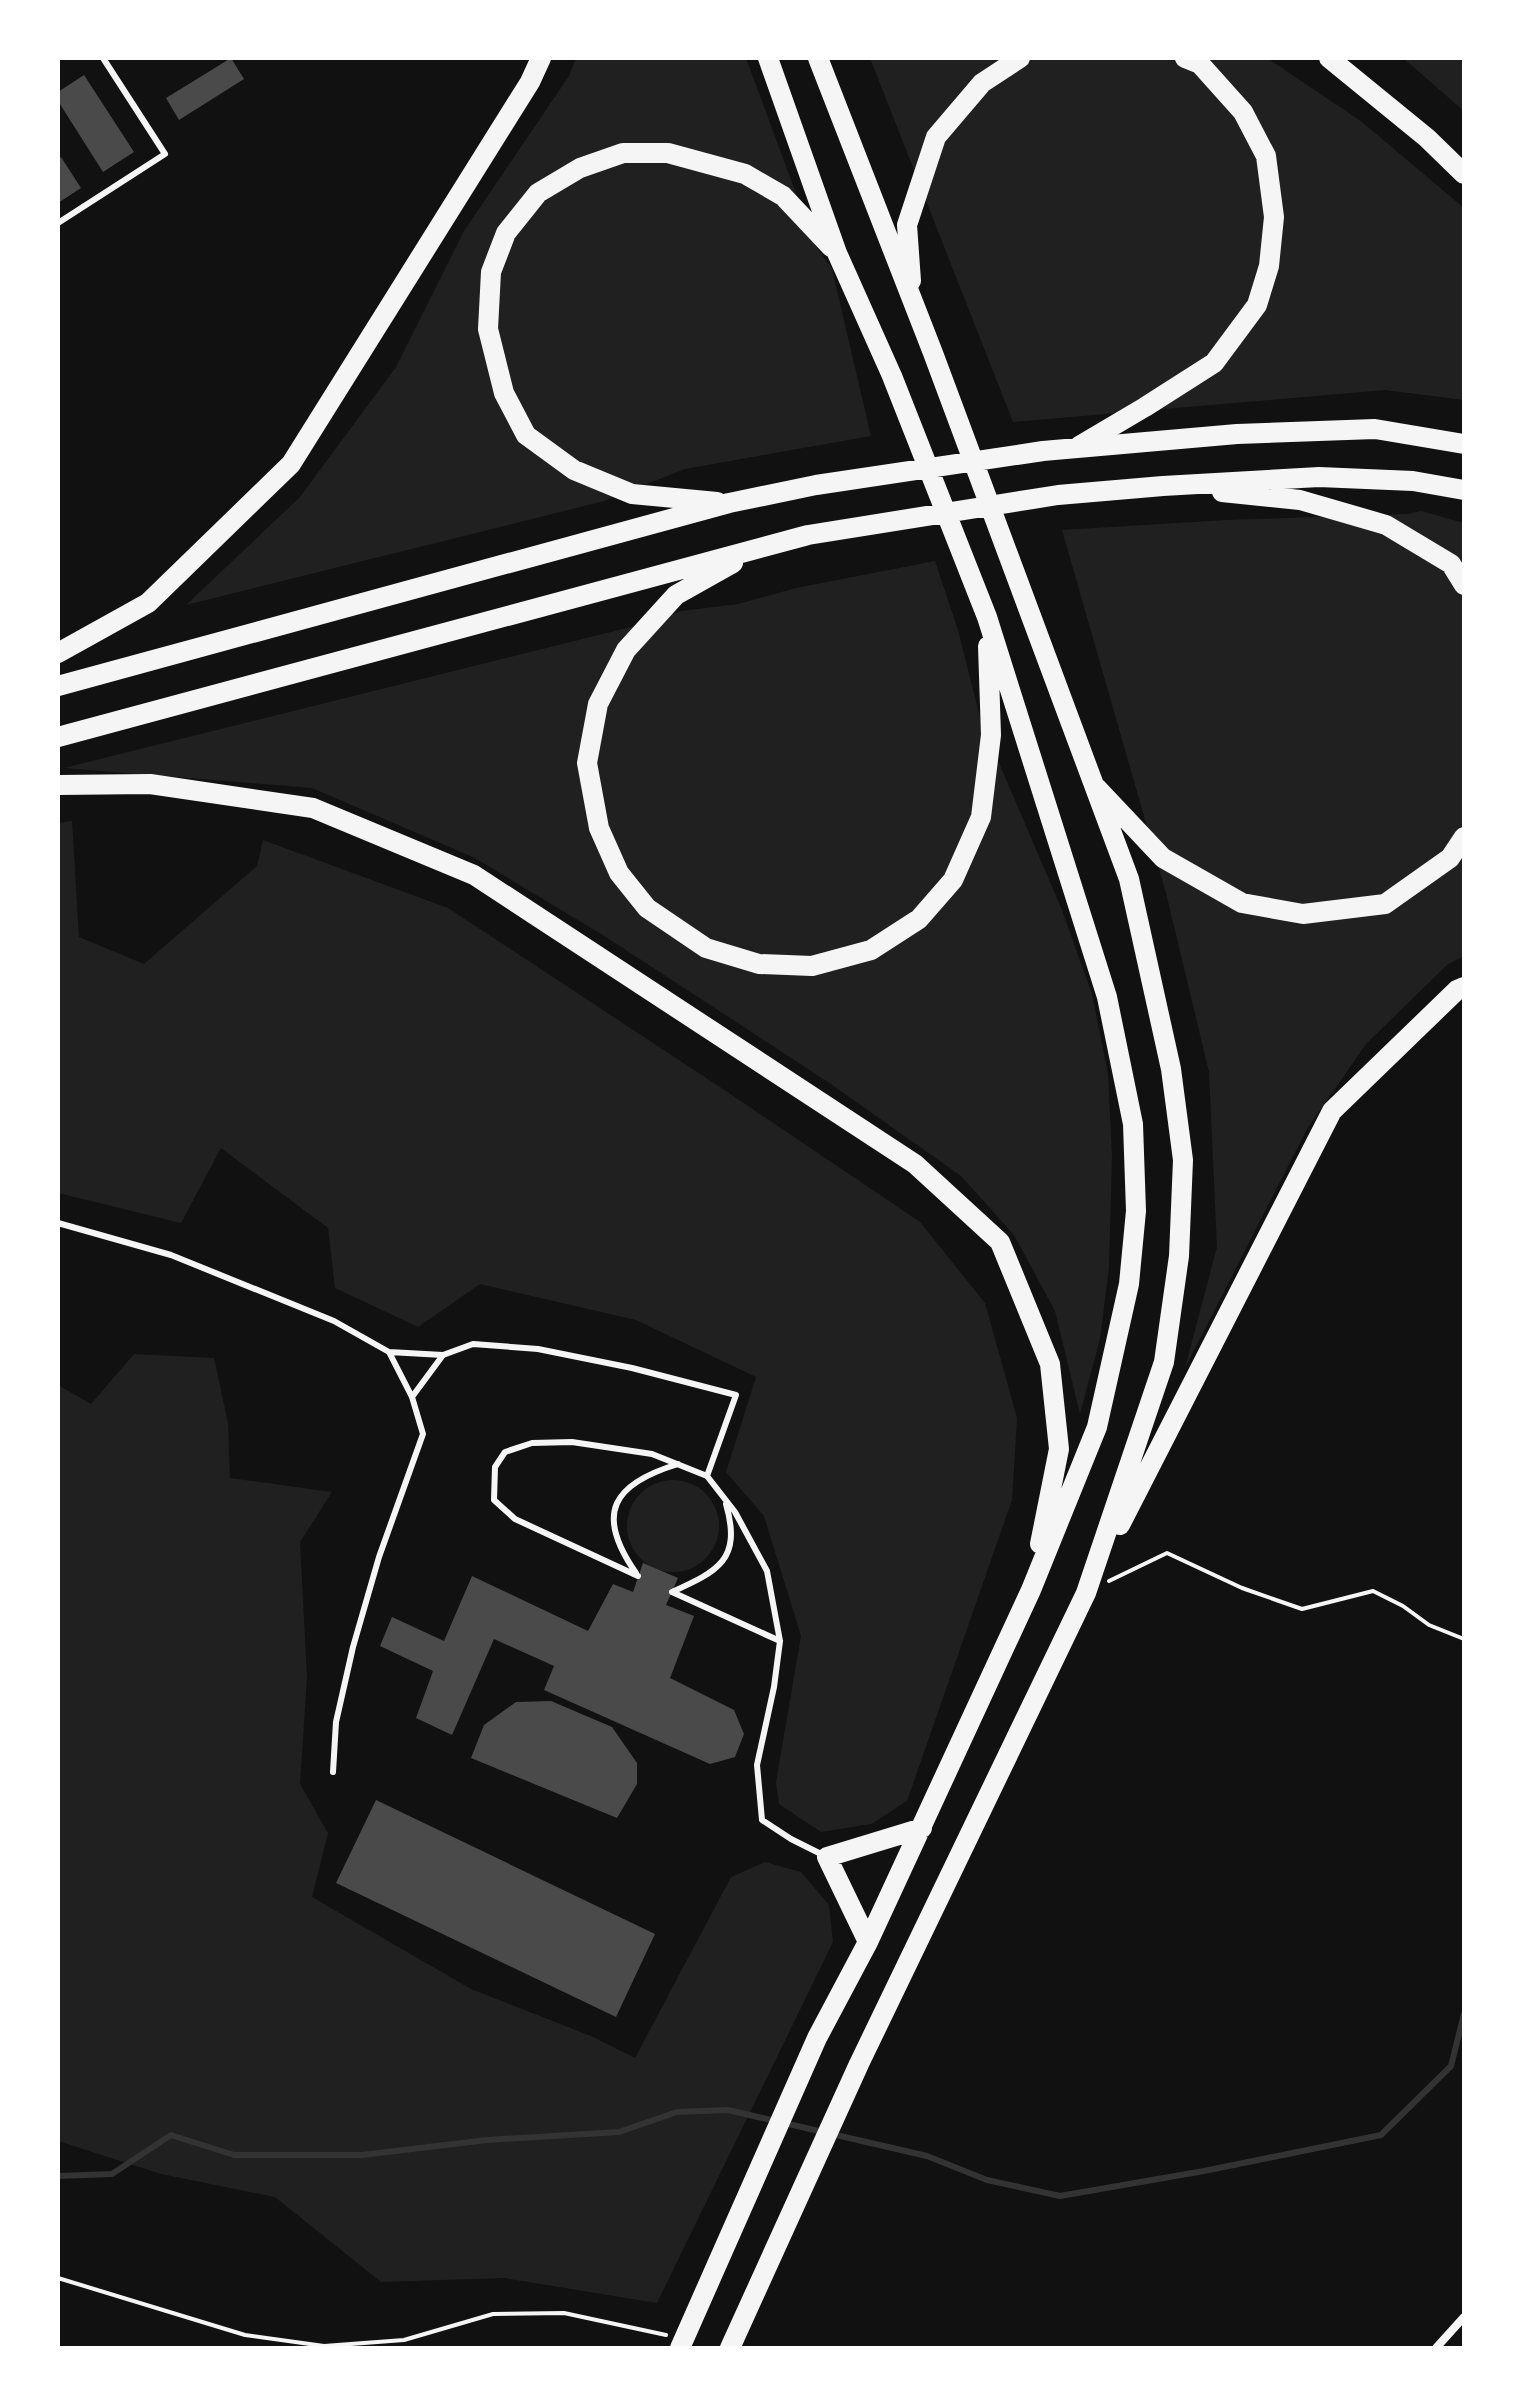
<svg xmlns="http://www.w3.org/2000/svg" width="1522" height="2406" font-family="'Fira Sans',sans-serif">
	<rect width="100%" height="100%" fill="#111"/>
	<path fill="#202020" d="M 576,58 L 746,58 L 815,245 L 832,269 L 871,436 L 685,469 L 604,501 L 186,605 L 300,497 L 396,367 L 464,231 L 569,76 Z
		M 870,58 L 1267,58 L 1362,122 L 1464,208 L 1464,400 L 1385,390 L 1013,422 Z
		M 1403,58 L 1464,58 L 1464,111 Z
		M 1421,511 L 1464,523 L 1464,956 L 1447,965 L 1366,1044 L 1307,1129 L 1185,1368 L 1217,1247 L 1209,1072 L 1166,893 L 1062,530 L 1226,520 L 1408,514 Z
		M 935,561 L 958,630 L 981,721 L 1062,910 L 1092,994 L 1108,1074 L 1112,1156 L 1109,1267 L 1100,1339 L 1080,1414 L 1055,1311 L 1014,1235 L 961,1176 L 828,1082 L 606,937 L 475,858 L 312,788 L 64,768 L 643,624 L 681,611 L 738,604 L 796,588 Z
		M 72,821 L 79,937 L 144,964 L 257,866 L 263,840 L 448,908 L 723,1089 L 920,1222 L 985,1303 L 1017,1418 L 1012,1500 L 907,1801 L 871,1824 L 821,1832 L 779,1804 L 776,1782 L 801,1636 L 764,1516 L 726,1472 L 756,1377 L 636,1320 L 480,1284 L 418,1327 L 335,1288 L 328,1228 L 221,1148 L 181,1223 L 58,1193 L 58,823 Z
		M 134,1354 L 214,1358 L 228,1423 L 230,1478 L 332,1492 L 300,1542 L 307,1677 L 300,1784 L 328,1833 L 312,1897 L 471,1989 L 591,2036 L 635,2058 L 731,1877 L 765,1862 L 801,1872 L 829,1905 L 833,1942 L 657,2303 L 504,2278 L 381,2282 L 275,2197 L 161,2174 L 58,2141 L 58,1385 L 91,1404 Z
		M627 1526a46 46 0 1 1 92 0a46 46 0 1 1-92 0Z"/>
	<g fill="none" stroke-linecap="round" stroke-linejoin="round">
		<path stroke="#333" stroke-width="6" d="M 58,2176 L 112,2174 L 171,2135 L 234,2155 L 362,2155 L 487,2140 L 619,2132 L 677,2112 L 728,2110 L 927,2156 L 987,2180 L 1060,2196 L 1204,2171 L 1381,2135 L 1451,2066 L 1464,2014"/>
	</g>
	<path fill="#4a4a4a" d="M 231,58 L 244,79 L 179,120 L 166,98 Z
		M 84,75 L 134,152 L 103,172 L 58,101 L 58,92 Z
		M 61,157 L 81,188 L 58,203 L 58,160 Z
		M 643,1563 L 678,1578 L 666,1605 L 694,1616 L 670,1678 L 734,1710 L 744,1734 L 735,1757 L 710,1764 L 544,1690 L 554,1666 L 494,1639 L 452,1735 L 416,1718 L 433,1671 L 380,1646 L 392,1617 L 444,1641 L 472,1576 L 588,1631 L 613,1584 L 633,1592 Z
		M 551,1701 L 612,1727 L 637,1763 L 637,1784 L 617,1818 L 471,1758 L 484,1725 L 516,1702 Z
		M 376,1800 L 655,1934 L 616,2017 L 336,1883 Z"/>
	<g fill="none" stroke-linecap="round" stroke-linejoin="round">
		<path stroke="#f5f5f5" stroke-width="4" d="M 1109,1581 L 1167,1553 L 1242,1588 L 1302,1609 L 1373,1591 L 1403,1606 L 1429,1625 L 1464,1639
			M 58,2278 L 245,2335 L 324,2346 L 404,2340 L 493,2314 L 564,2313 L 666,2335"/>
		<path stroke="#f5f5f5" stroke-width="6" d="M 58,223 L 165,154 L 103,58
			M 58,1223 L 171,1255 L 334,1321 L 389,1352 L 412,1397 L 423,1434 L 379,1557 L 353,1647 L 336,1722 L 333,1772
			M 389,1352 L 443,1355
			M 412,1397 L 443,1355 L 473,1344 L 538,1349 L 632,1368 L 736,1395 L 707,1476
			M 636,1573 C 594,1513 613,1484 678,1464
			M 638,1576 L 515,1519 L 494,1500 L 495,1467 L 505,1452 L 532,1443 L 572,1442 L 652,1454 L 707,1476 L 735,1512 L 767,1571 L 780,1641 L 774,1687 L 757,1765 L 762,1820 L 791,1839 L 823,1855
			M 672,1592 C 718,1571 742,1560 726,1504
			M 672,1592 L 780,1641"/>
		<path stroke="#f5f5f5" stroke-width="8" d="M 1436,2348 L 1464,2317"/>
		<path stroke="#f5f5f5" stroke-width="20" d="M 1329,58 L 1427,138 L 1464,174
			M 911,281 L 907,225 L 936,137 L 982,83 L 1020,58
			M 1079,446 L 1145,407 L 1214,363 L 1257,305 L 1269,266 L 1274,217 L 1266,156 L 1243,112 L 1200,64 L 1185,58
			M 1222,492 L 1300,500 L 1386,525 L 1451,564 L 1464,585
			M 717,502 L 632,494 L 574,470 L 526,435 L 504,393 L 488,329 L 491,272 L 506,233 L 538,193 L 580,168 L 623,153 L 668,153 L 745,174 L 783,196 L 831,247
			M 733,563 L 676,595 L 626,650 L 598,704 L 587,763 L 599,828 L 619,873 L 647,908 L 706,948 L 759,964 L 812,966 L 871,950 L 919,919 L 953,880 L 981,817 L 991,735 L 988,646
			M 58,653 L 148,603 L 291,464 L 530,82 L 541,58
			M 58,686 L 729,503 L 816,485 L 1043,451 L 1237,434 L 1375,429 L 1464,444
			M 58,737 L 808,535 L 1058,495 L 1163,486 L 1319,477 L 1413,481 L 1464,490
			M 58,785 L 150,784 L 313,808 L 474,875 L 915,1164 L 1000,1242 L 1050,1364 L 1059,1449 L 1040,1544
			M 1097,788 L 1163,858 L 1242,903 L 1303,914 L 1385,904 L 1450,858 L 1464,837
			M 1120,1525 L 1332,1111 L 1457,990 L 1464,987
			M 868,1942 L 827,1857 L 922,1828
			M 680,2348 L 817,2038 L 868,1942 L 1031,1590 L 1097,1427 L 1129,1284 L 1136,1211 L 1133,1124 L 1107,997 L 987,617 L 892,376 L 837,253 L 768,58
			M 730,2348 L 859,2064 L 1086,1593 L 1164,1362 L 1179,1256 L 1183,1160 L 1171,1069 L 1129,879 L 933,353 L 818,58"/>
	</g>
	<rect width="1522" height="2406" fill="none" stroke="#ffffff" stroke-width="120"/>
</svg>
